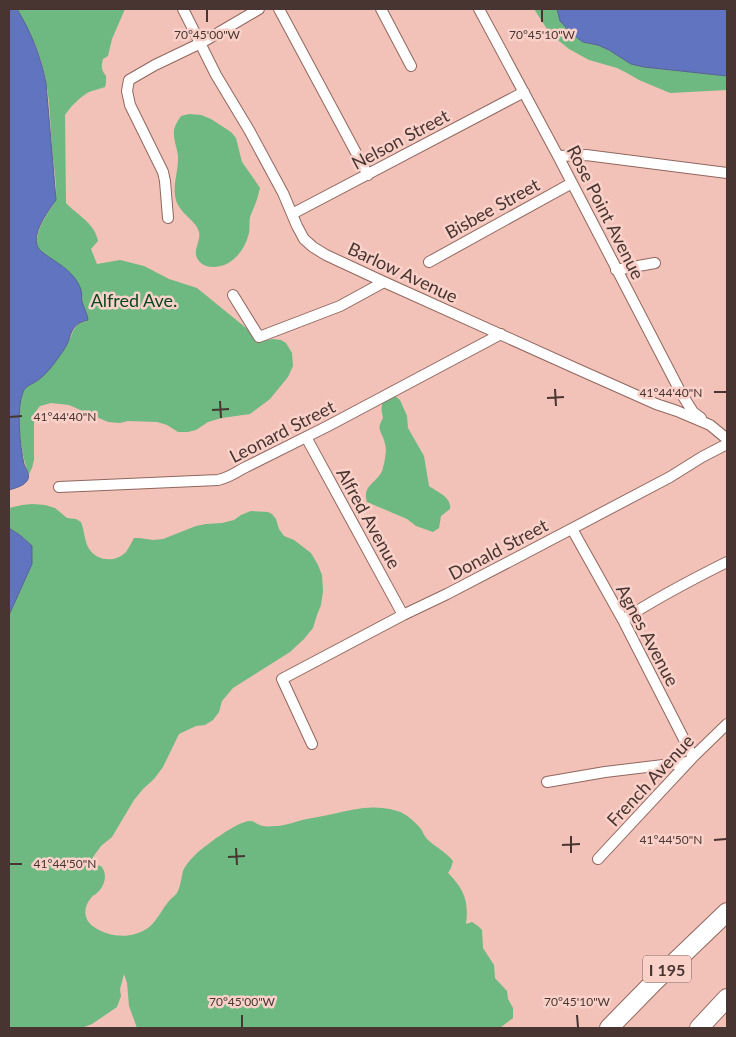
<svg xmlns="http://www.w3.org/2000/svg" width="736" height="1037" font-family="Lato,sans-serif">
	<rect width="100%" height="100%" fill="#f2c2b8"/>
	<path fill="#6db981" d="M 17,9 L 125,9 L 112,39 L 108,56 L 103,59 C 101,66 101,70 106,76 L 106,83 L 105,87 C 100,89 94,90 89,92 C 79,98 71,106 65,115 L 66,203 C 77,215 95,223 98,241 L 91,249 L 97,264 L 120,260 L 144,266 L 169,279 L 197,288 L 251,332 L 254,340 L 256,342 L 273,339 L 281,340 L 286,343 L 292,353 L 293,366 L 288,377 L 270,399 L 250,414 L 222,418 L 208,422 L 196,430 L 188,432 L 178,432 L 167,425 L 157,422 L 128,421 L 120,423 L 108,422 L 69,405 L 51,403 L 40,406 L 34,414 L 34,460 L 32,468 L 29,474 C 21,457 14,406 24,389 C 28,384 32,383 37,381 L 71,337 C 74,327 77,323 87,321 L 37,246 C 36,233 42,222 49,211 C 52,206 56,202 56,197 C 57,181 53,164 52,148 C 50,122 50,93 43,68 C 38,47 27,27 17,9 Z
		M 534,9 L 557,9 L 560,21 L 583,42 L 598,45 L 609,50 L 620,57 L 644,67 L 727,76 L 727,90 L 670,93 L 639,80 L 627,73 L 617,68 L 589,60 L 569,49 L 553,36 L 547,29 Z
		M 189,114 L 201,115 L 211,119 L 231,132 L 236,138 L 242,162 L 254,179 L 260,188 C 258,195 257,201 254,207 C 253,210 251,214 250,217 C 249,222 250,228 249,233 C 245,250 232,267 213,267 C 206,267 200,264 197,258 C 193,250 201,241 199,232 C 196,221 183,215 178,205 C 170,190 179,172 178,156 C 177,147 173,139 174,130 C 175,125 178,120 181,116 Z
		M 395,396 L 400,400 L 407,416 L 408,428 L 424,456 L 429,486 C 437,492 452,497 450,509 L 441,516 L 439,528 L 433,532 L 416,526 L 407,519 L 367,502 C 362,485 376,484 382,471 C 383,469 383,466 384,464 C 385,458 387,450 385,444 C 383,432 375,431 383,418 C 380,405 381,399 395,396 Z
		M 32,504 L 45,505 L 55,508 L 67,518 L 76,519 L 81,522 C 84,529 84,537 87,545 C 94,561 114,564 126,552 C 129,548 131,543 134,538 L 139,538 L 153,540 L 163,539 L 196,526 L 206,524 L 222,523 L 234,520 L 241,515 L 251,511 L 268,512 L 272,514 L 276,519 L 279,529 L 284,536 L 294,540 L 311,553 L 318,565 L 322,575 L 323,591 L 321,605 L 317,615 L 313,628 L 304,639 L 290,652 L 233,688 L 222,701 L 219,712 L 213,720 L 205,725 L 196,726 L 179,734 L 163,767 L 154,779 L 143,789 L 134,800 L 112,837 L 101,846 L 93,857 L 91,864 L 101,866 C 108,874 105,886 97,893 C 93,897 95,893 91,898 C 83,907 83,920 94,927 C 110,938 132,939 148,928 C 157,921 162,909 169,901 C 171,898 175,896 177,893 C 181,886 181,878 183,871 C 186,864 192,858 197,853 C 209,843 230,827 245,822 C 255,819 254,824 263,826 C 267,827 273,826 278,826 C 288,825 297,821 307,819 C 316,817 325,816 333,814 C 356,809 373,804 397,811 C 406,813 415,822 421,829 C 423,832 424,836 427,839 C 435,847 445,851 453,861 L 451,868 L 448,873 C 464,889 469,901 466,924 L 472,922 L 478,926 L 482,930 L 483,948 L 494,965 L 495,978 L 507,991 L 508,999 L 513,1008 L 513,1018 L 500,1028 L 137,1028 L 129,1006 L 127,983 L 124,974 L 120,989 L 121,996 L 117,1007 L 92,1024 L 82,1028 L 9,1028 L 9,615 L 32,564 L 32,546 L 21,536 L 9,528 L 9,508 L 22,505 Z"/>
	<path fill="#6074bf" stroke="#596194" d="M 9,9 L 17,9 C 31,32 41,57 46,83 L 56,200 C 48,211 26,240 42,252 C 52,260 65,266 73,276 C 76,279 80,286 81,290 C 82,294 81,298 82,302 C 84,308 87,313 88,320 C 67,325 74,336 63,351 C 56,361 48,373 38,380 C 33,384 26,385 23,392 C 16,409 20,446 24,464 C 26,469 30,474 28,479 C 25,486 15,488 9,490 Z
		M 557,9 L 727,9 L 727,76 L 644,67 L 631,64 L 609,50 L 598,45 L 583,42 L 572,34 L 560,21 Z
		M 9,528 L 21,536 L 32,546 L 32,564 L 9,615 Z"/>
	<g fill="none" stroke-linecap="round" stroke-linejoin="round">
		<defs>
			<path id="minor" d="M 183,9 L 216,75 L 249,130 L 283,193 L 297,226 L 304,239 L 313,247 L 326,255 L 384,282 L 575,368 L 656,404 L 677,411 L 710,425 L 727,439
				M 279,9 L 368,175
				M 381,9 L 411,66
				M 479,9 L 558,156 L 681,393 L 693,412 L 701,418
				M 558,156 L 586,155 L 727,173
				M 292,214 L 524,92
				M 168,218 L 165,181 L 163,172 L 130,105 L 127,91 L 129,80 L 155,65 L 201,43 L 259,9
				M 429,262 L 572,183
				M 616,270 L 655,263
				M 233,295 L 259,337 L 340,306 L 384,282
				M 306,437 L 403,615
				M 59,487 L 218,480 C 227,478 234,474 242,469 L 328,426 L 501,334
				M 572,529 L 623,620 L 693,757
				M 623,620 C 656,598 691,580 727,562
				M 312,744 L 282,679 L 403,615 L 447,594 L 520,556 L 670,477 L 702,457 L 727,444
				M 547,782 L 605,772 L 688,762
				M 598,859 L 693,757 L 727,724"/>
			<path id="motorway" d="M 609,1028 L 654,982 L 727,912
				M 699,1028 L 727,998"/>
		</defs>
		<use href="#minor" stroke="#91665e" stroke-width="12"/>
		<use href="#motorway" stroke="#91665e" stroke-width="20"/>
		<use href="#minor" stroke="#fff" stroke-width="10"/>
		<use href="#motorway" stroke="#fff" stroke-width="18"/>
	</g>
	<path fill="none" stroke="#483531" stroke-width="2" d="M 207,10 L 207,22M 542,10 L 542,22M 555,389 L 556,406M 714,392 L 726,392M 547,398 L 564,397M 220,401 L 221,418M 212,410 L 229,409M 10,417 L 22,416M 571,836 L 571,853M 714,840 L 726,839M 562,845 L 580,844M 236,848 L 237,865M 228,857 L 245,856M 10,864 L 22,864M 242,1015 L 242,1027M 577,1015 L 578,1027"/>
	<g text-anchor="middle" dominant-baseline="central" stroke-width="5" stroke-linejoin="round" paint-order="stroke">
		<rect fill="#f9d1c9" stroke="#7d645f" stroke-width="1" x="643" y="955.5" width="48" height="27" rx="4"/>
		<g font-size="16" font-weight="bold" fill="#483531">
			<text x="667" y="969">I 195</text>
		</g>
		<g font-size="18" fill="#483531" stroke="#f9d1c9">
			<text transform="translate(400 139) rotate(-28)">Nelson Street</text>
			<text transform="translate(492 208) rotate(-29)">Bisbee Street</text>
			<text transform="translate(606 212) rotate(63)">Rose Point Avenue</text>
			<text transform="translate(403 272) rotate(25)">Barlow Avenue</text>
			<text transform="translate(282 431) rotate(-27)">Leonard Street</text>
			<text transform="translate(369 518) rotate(61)">Alfred Avenue</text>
			<text transform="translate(498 549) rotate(-28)">Donald Street</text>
			<text transform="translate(648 635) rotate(62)">Agnes Avenue</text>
			<text transform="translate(650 780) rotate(-47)">French Avenue</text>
		</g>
		<g font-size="18" fill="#084721" stroke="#f9d1c9">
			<text x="134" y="300">Alfred Ave.</text>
		</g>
	</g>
	<g font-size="12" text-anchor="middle" fill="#483531" stroke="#f9d1c9" stroke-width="5" stroke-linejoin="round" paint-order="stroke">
		<text x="207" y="39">70°45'00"W</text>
		<text x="542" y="39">70°45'10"W</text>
		<text x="671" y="397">41°44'40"N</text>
		<text x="65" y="421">41°44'40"N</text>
		<text x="671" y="844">41°44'50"N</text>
		<text x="65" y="868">41°44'50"N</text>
		<text x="242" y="1006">70°45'00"W</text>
		<text x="577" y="1006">70°45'10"W</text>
	</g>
	<rect width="736" height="1037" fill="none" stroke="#483531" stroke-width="20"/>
</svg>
